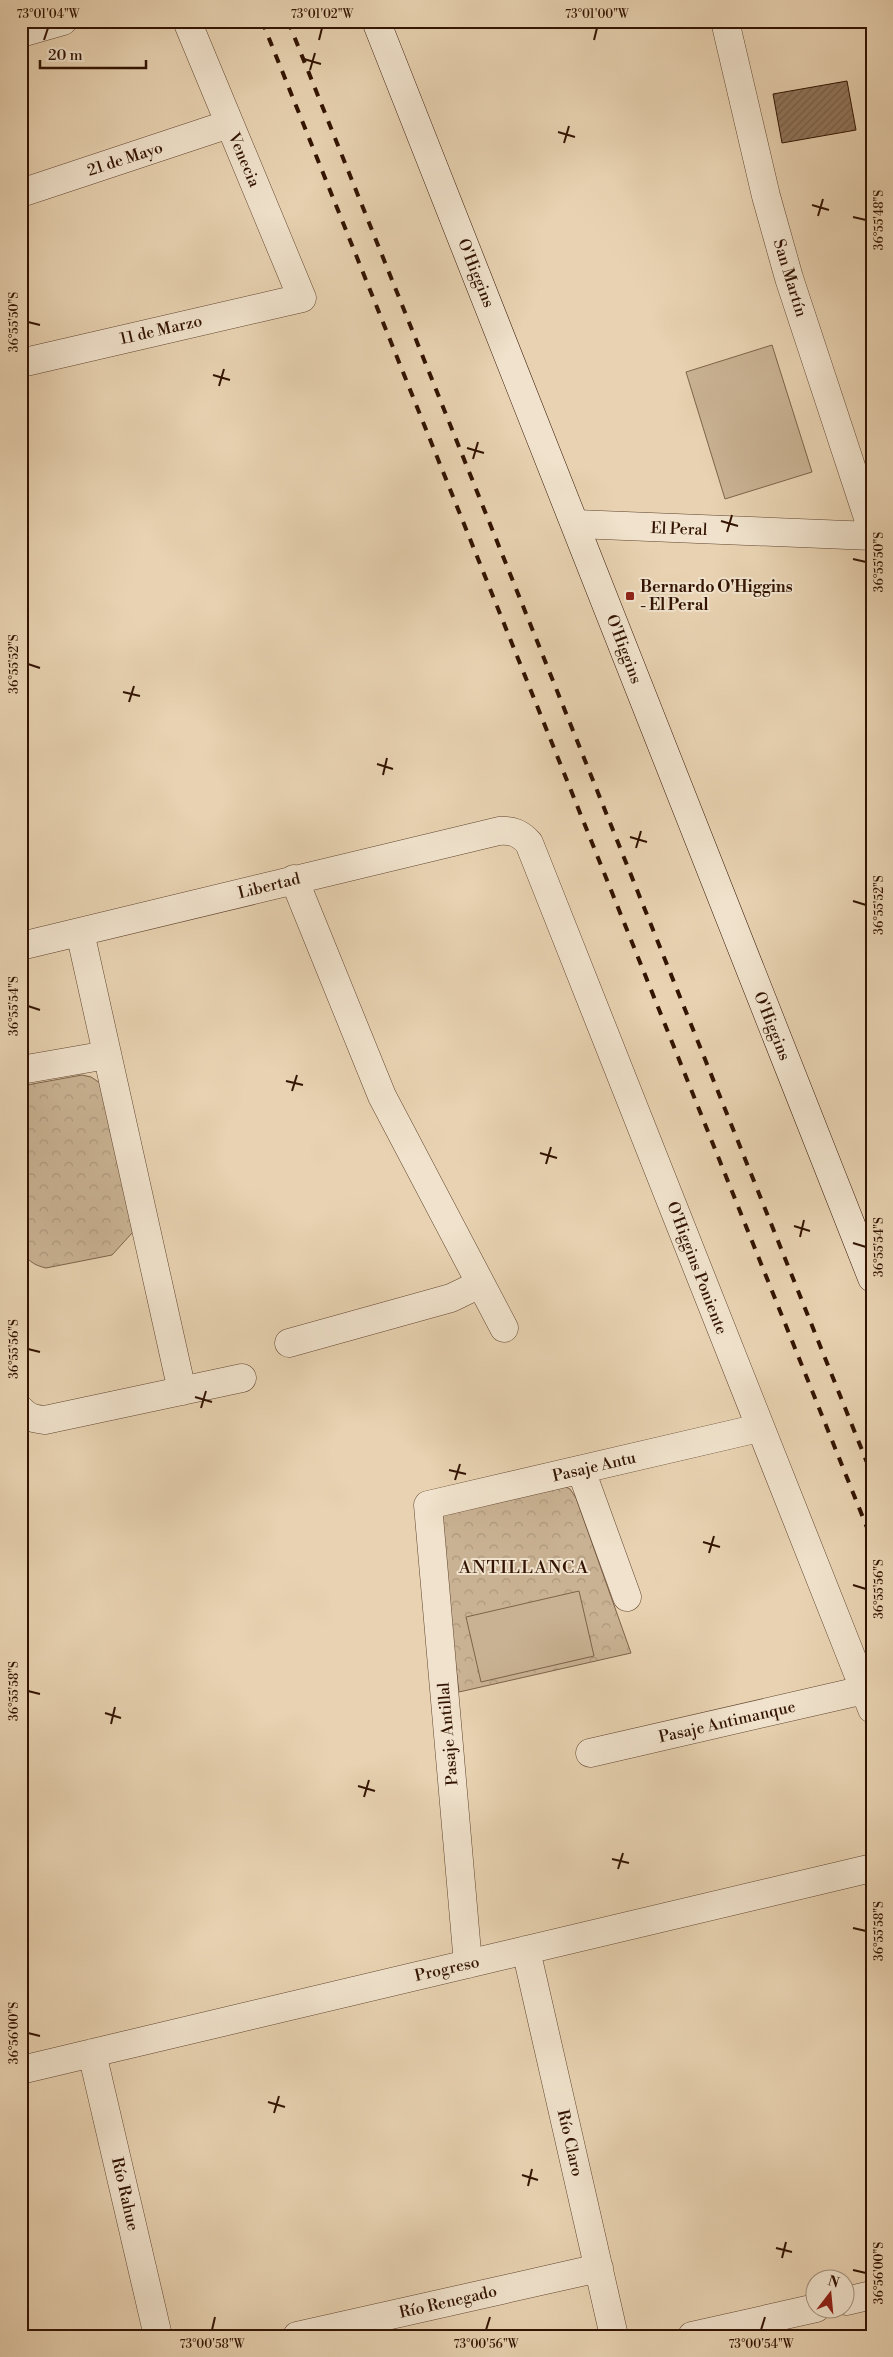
<svg xmlns="http://www.w3.org/2000/svg" width="893" height="2357" font-family="'Libre Bodoni',serif">
	<defs>
		<pattern id="park-crowns" width="20" height="18" patternUnits="userSpaceOnUse" patternTransform="scale(1.25)"><rect width="20" height="18" fill="#c9b293"/><path d="M2 6a3 3 0 1 1 6 0M12 15a3 3 0 1 1 6 0" fill="none" stroke="#ad987d"/></pattern>
		<pattern id="building-hatch" width="6" height="6" patternUnits="userSpaceOnUse" patternTransform="scale(1.25)"><rect width="6" height="6" fill="#91775d"/><path d="M-1 1l2-2M0 6l6-6M5 7l2-2" fill="none" stroke="#77604b"/></pattern>
	</defs>
	<rect width="100%" height="100%" fill="#e8d2b1"/>
	<filter id="stains"><feTurbulence type="fractalNoise" baseFrequency=".004" numOctaves="4"/><feColorMatrix values="0 0 0 0 .2 0 0 0 0 .09 0 0 0 0 .02 0 0 0 .5 -.17"/></filter>
	<radialGradient id="worn" r=".72"><stop offset=".6" stop-color="#630" stop-opacity="0"/><stop offset="1" stop-color="#630" stop-opacity=".3"/></radialGradient>
	<path fill="url(#park-crowns)" stroke="#7e634a" d="M 82,1075 L 91,1077 L 103,1085 L 133,1232 L 112,1255 L 46,1268 C 33,1265 26,1260 21,1247 L 21,1090 L 27,1085 Z
		M 562,1485 L 570,1489 L 576,1498 L 631,1653 L 459,1692 L 437,1526 L 441,1516 L 449,1511 Z"/>
	<path fill="#c9b293" stroke="#7e634a" d="M 772,345 L 812,472 L 725,499 L 686,372 Z
		M 579,1591 L 594,1656 L 481,1682 L 466,1617 Z"/>
	<path fill="url(#building-hatch)" stroke="#331402" d="M 847,81 L 856,130 L 782,143 L 773,94 Z"/>
	<g fill="none" stroke-linecap="round" stroke-linejoin="round">
		<defs>
			<path id="street" d="M 725,21 L 766,196 L 789,278 L 872,530
				M 21,33 L 63,21
				M 21,193 L 229,124
				M 21,363 L 302,298 L 187,21
				M 576,524 L 872,536
				M 294,879 L 382,1096 L 504,1328
				M 80,932 L 182,1391
				M 21,946 L 499,831 C 512,830 520,833 529,843 L 872,1709
				M 21,1070 L 107,1055
				M 289,1343 L 451,1298 L 480,1284
				M 21,1410 C 28,1418 36,1419 45,1420 L 242,1378
				M 581,1470 L 627,1597
				M 590,1753 L 864,1690
				M 526,1950 L 614,2336
				M 468,1964 L 428,1505 L 759,1428
				M 92,2053 L 158,2336
				M 21,2070 L 872,1868
				M 846,2301 L 872,2295
				M 297,2336 L 599,2268
				M 692,2336 L 816,2308"/>
			<path id="secondary" d="M 376,21 L 872,1278"/>
		</defs>
		<use href="#street" stroke="#60442e" stroke-width="29"/>
		<use href="#secondary" stroke="#331402" stroke-width="29"/>
		<use href="#street" stroke="#f0e2cc" stroke-width="28"/>
		<use href="#secondary" stroke="#f0e2cc" stroke-width="28"/>
		<path stroke="#331402" stroke-width="4" stroke-dasharray="9 9" stroke-linecap="butt" d="M 262,21 L 872,1540
			M 288,21 L 872,1475"/>
	</g>
	<path fill="none" stroke="#331402" stroke-width="2" d="M 44,40 L 48,28M 319,40 L 322,28M 594,40 L 597,28M 304,59 L 321,64M 310,70 L 315,53M 558,132 L 575,137M 564,143 L 569,126M 812,205 L 829,210M 818,216 L 823,199M 853,217 L 866,220M 28,322 L 40,325M 213,375 L 230,380M 219,386 L 224,369M 467,448 L 484,453M 473,459 L 478,442M 721,521 L 738,526M 727,532 L 732,515M 853,559 L 866,562M 28,664 L 40,668M 123,692 L 140,696M 129,702 L 134,686M 377,764 L 393,769M 383,775 L 387,758M 630,837 L 647,842M 636,848 L 641,831M 853,901 L 866,905M 28,1006 L 40,1010M 286,1081 L 303,1085M 292,1091 L 297,1075M 540,1153 L 557,1158M 546,1164 L 551,1147M 794,1226 L 810,1231M 800,1237 L 804,1220M 853,1243 L 866,1247M 28,1349 L 40,1352M 195,1397 L 212,1402M 201,1408 L 206,1391M 449,1470 L 466,1474M 455,1480 L 460,1464M 703,1542 L 720,1547M 709,1553 L 714,1536M 853,1585 L 866,1589M 28,1691 L 40,1694M 105,1713 L 121,1718M 111,1724 L 115,1707M 358,1786 L 375,1791M 364,1797 L 369,1780M 612,1859 L 629,1863M 618,1869 L 623,1853M 853,1928 L 866,1931M 28,2033 L 40,2036M 268,2102 L 285,2107M 274,2113 L 279,2096M 522,2175 L 538,2180M 528,2186 L 532,2169M 776,2248 L 792,2252M 782,2258 L 786,2242M 853,2270 L 866,2273M 212,2330 L 215,2317M 486,2330 L 490,2317M 761,2330 L 765,2317"/>
	<rect fill="#8f2418" stroke="#f0e2cc" stroke-width="2" x="625" y="591" width="10" height="10" rx="2.5"/>
	<g text-anchor="middle" dominant-baseline="central" stroke-width="4" stroke-linejoin="round" paint-order="stroke">
		<g font-size="16" fill="#331402" stroke="#f0e2cc">
			<text transform="translate(125 159) rotate(-18)">21 de Mayo</text>
			<text transform="translate(244 160) rotate(67)">Venecia</text>
			<text transform="translate(476 273) rotate(68)">O'Higgins</text>
			<text transform="translate(790 278) rotate(73)">San Martín</text>
			<text transform="translate(161 330) rotate(-13)">11 de Marzo</text>
			<text transform="translate(679 529) rotate(2)">El Peral</text>
			<text transform="translate(624 649) rotate(69)">O'Higgins</text>
			<text transform="translate(269 886) rotate(-14)">Libertad</text>
			<text transform="translate(772 1026) rotate(68)">O'Higgins</text>
			<text transform="translate(697 1268) rotate(69)">O'Higgins Poniente</text>
			<text transform="translate(594 1467) rotate(-13)">Pasaje Antu</text>
			<text transform="translate(727 1722) rotate(-13)">Pasaje Antimanque</text>
			<text transform="translate(448 1734) rotate(-95)">Pasaje Antillal</text>
			<text transform="translate(447 1969) rotate(-13)">Progreso</text>
			<text transform="translate(570 2143) rotate(77)">Río Claro</text>
			<text transform="translate(125 2194) rotate(77)">Río Rahue</text>
			<text transform="translate(448 2302) rotate(-13)">Río Renegado</text>
		</g>
		<g font-size="16" font-weight="bold" fill="#331402" stroke="#f0e2cc" text-anchor="start">
			<text x="640" y="587">Bernardo O'Higgins<tspan x="640" dy="18">- El Peral</tspan></text>
		</g>
		<g font-size="18" letter-spacing="1" fill="#331402" stroke="#f0e2cc">
			<text x="524" y="1567">ANTILLANCA</text>
		</g>
	</g>
	<rect width="893" height="2357" fill="none" stroke="#e8d2b1" stroke-width="55"/>
	<g transform="translate(830 2294) rotate(16)"><circle r="24" fill="#f0e2cc" stroke="#a4907b"/>
	<path d="M0-4L9 19L0 12L-9 19Z" fill="#8f2418"/>
	<text y="-8" font-size="14" font-weight="bold" text-anchor="middle" fill="#331402">N</text>
	</g>
	<path d="M40 60v8h106v-8" fill="none" stroke="#331402" stroke-width="2.5"/>
	<text x="48" y="60" font-size="15" fill="#331402" stroke="#f0e2cc" stroke-width="4" paint-order="stroke">20 m</text>
	<rect x="28" y="28" width="838" height="2302" fill="none" stroke="#331402" stroke-width="2"/>
	<g font-size="12" text-anchor="middle" fill="#331402">
		<text x="48" y="18">73°01'04"W</text>
		<text x="322" y="18">73°01'02"W</text>
		<text x="597" y="18">73°01'00"W</text>
		<text transform="translate(879 220) rotate(-90)" y="4">36°55'48"S</text>
		<text transform="translate(14 322) rotate(-90)" y="4">36°55'50"S</text>
		<text transform="translate(879 562) rotate(-90)" y="4">36°55'50"S</text>
		<text transform="translate(14 664) rotate(-90)" y="4">36°55'52"S</text>
		<text transform="translate(879 905) rotate(-90)" y="4">36°55'52"S</text>
		<text transform="translate(14 1006) rotate(-90)" y="4">36°55'54"S</text>
		<text transform="translate(879 1247) rotate(-90)" y="4">36°55'54"S</text>
		<text transform="translate(14 1349) rotate(-90)" y="4">36°55'56"S</text>
		<text transform="translate(879 1589) rotate(-90)" y="4">36°55'56"S</text>
		<text transform="translate(14 1691) rotate(-90)" y="4">36°55'58"S</text>
		<text transform="translate(879 1931) rotate(-90)" y="4">36°55'58"S</text>
		<text transform="translate(14 2033) rotate(-90)" y="4">36°56'00"S</text>
		<text transform="translate(879 2273) rotate(-90)" y="4">36°56'00"S</text>
		<text x="212" y="2348">73°00'58"W</text>
		<text x="486" y="2348">73°00'56"W</text>
		<text x="761" y="2348">73°00'54"W</text>
	</g>
	<rect width="100%" height="100%" filter="url(#stains)"/>
	<rect width="100%" height="100%" fill="url(#worn)"/>
</svg>
